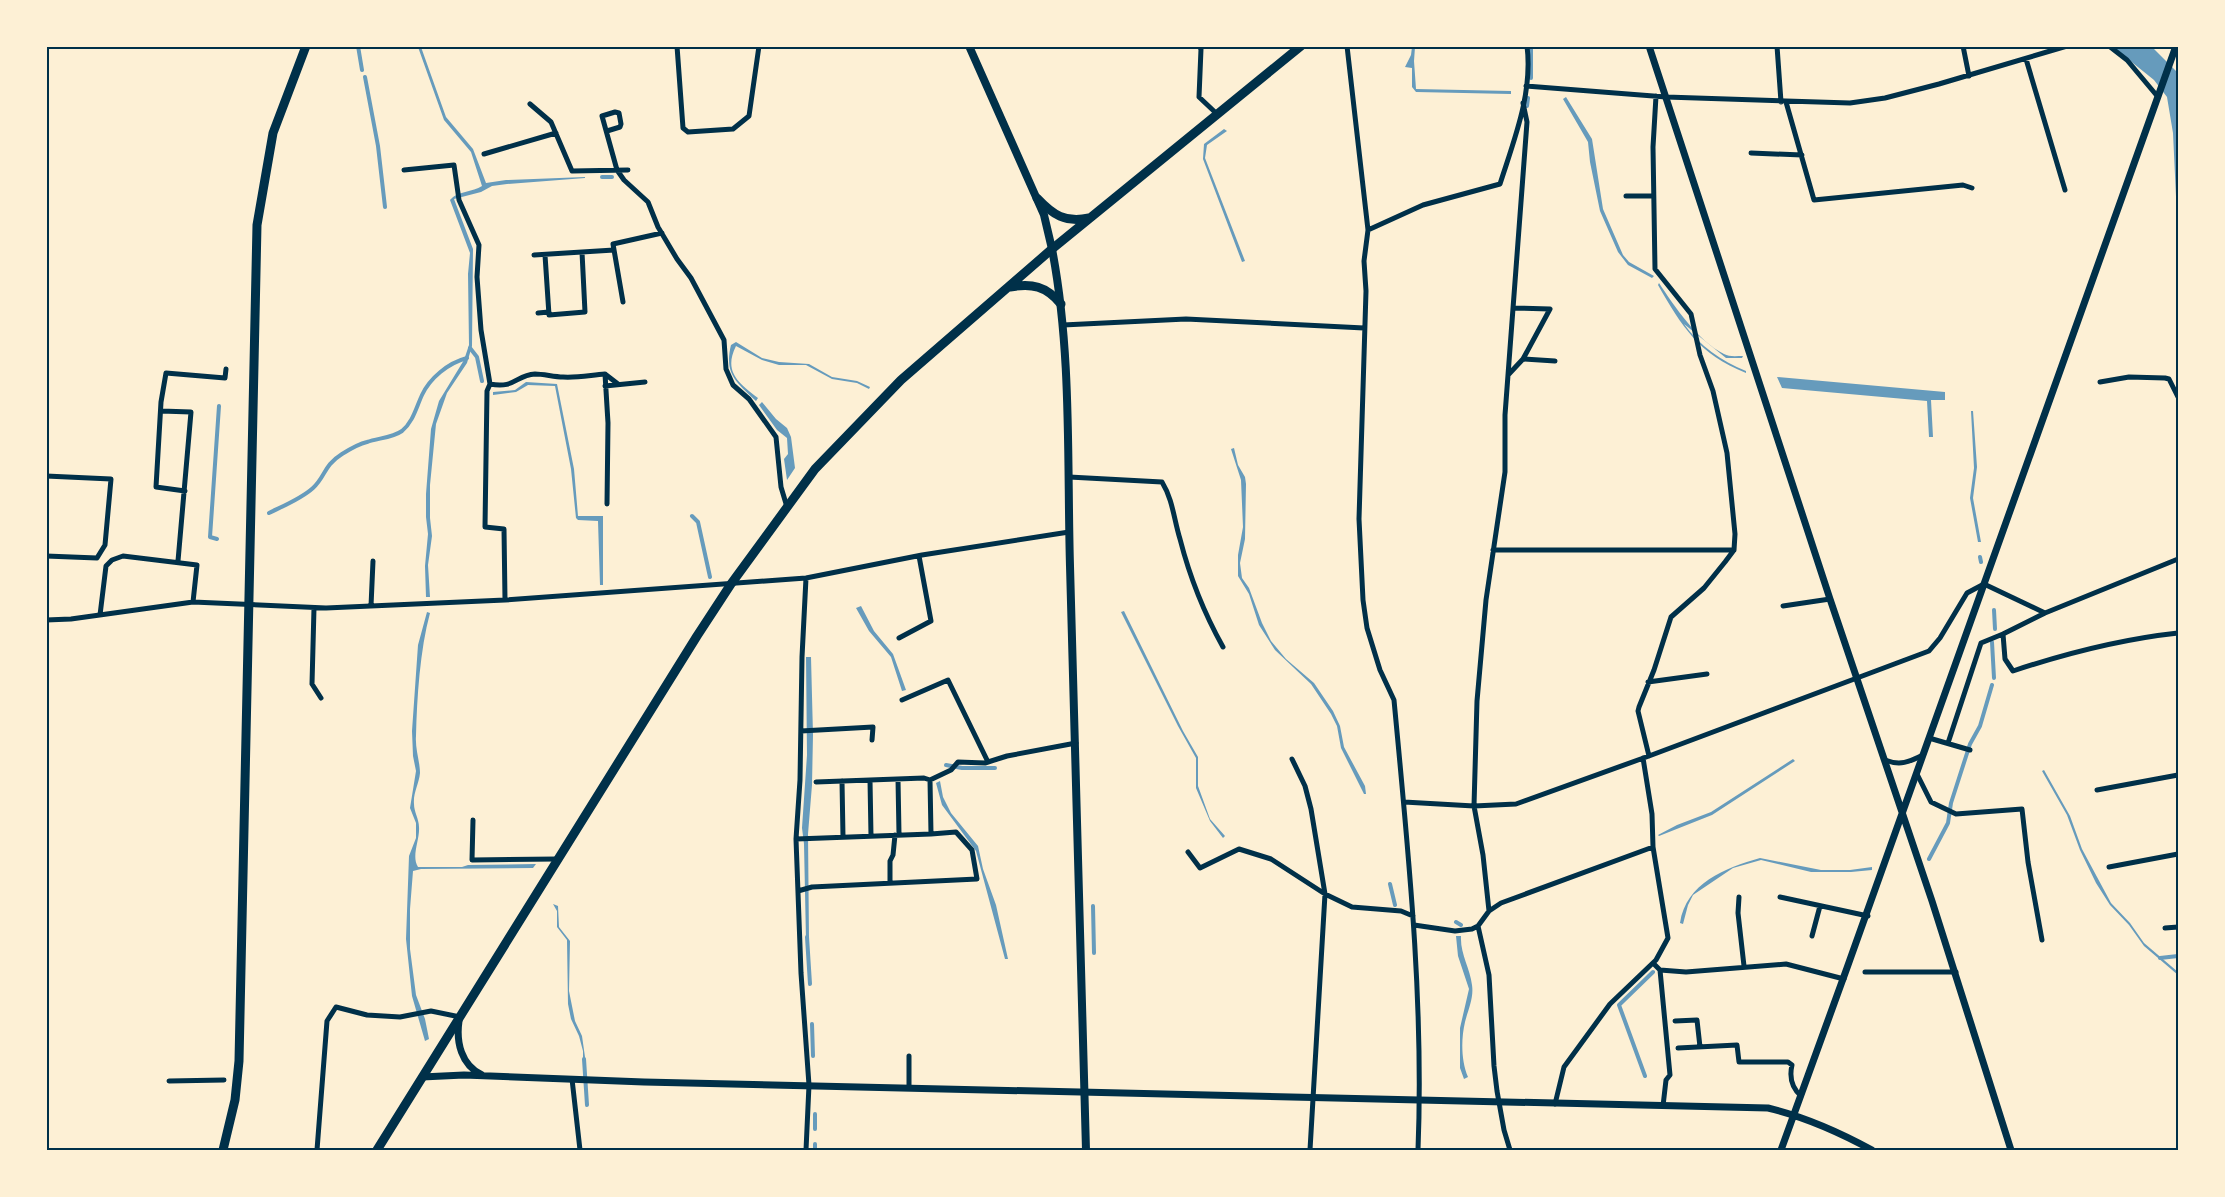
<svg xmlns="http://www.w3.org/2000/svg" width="2225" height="1197" font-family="Helvetica,sans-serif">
	<rect width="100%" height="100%" fill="#fdf0d5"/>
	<path fill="#669bbc" d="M 418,47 L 421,47 L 446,117 L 473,149 L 486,183 L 506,180 L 585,177 L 585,178 L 507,184 L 492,186 L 481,192 L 454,199 L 473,249 L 472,346 L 467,363 L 447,393 L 436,424 L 430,485 L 430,518 L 432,536 L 428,565 L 430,597 L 426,597 L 425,566 L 428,534 L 426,517 L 426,494 L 431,429 L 439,401 L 464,360 L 469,345 L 468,274 L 470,253 L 450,200 C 457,191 473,192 482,186 L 471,152 L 444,120 Z
		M 1412,47 L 1415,47 L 1414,61 L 1416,89 L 1511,91 L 1511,94 L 1416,92 L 1412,87 L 1412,68 L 1405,67 L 1411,55 Z
		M 2113,47 L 2152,47 L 2178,73 L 2178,239 L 2173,133 L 2167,97 L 2154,80 Z
		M 1566,97 L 1592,139 L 1603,209 L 1623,255 L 1629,262 L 1654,276 L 1652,278 L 1628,265 L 1618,252 L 1600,211 L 1590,162 L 1588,142 L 1563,99 Z
		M 1224,129 L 1227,131 L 1207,145 L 1205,158 L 1245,261 L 1242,262 L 1203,159 L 1204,144 Z
		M 1659,283 C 1674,306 1698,341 1724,354 C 1729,357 1736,356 1743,356 L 1742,358 L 1726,358 L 1684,324 C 1700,346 1721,361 1746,371 L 1746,373 C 1699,354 1682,327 1658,285 Z
		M 736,342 L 762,358 L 779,362 L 809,364 L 832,377 L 857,381 L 870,387 L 869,389 L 857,383 L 832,379 L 806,365 L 779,365 L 762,360 L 736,346 C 723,372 739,383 758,398 L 756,401 C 736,382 724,374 731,345 Z
		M 1777,377 L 1945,392 L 1945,400 L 1931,400 L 1933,437 L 1929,437 L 1927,401 L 1782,388 Z
		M 526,382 L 557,384 L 574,469 L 578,516 L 603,516 L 603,585 L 600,585 L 598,521 L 578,520 L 576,518 L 571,469 L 555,386 L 528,385 L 516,392 L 493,395 L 493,392 L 515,390 Z
		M 762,402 L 776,419 L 787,428 L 791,437 L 795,468 L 787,480 L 784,459 L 788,454 L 787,438 L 777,430 L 759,405 Z
		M 1971,411 L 1973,411 L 1977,467 L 1973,498 L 1981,542 L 1978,542 L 1970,498 L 1974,468 Z
		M 1234,448 L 1238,465 L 1245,477 L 1246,484 L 1245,539 L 1240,563 L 1242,578 L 1249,588 L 1262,623 L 1271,641 L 1286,659 L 1314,683 L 1333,711 L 1340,726 L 1344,747 L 1365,786 L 1366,794 L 1364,794 L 1341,748 L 1337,726 L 1331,714 L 1311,684 L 1275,650 L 1259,625 L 1249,594 L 1238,576 L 1238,555 L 1243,527 L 1241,480 L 1231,449 Z
		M 861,606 L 874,631 L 893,654 L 906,690 L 902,691 L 891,657 L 869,631 L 856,608 Z
		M 1124,611 L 1183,731 L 1198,757 L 1198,786 L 1210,819 L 1225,836 L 1223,838 L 1210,821 L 1196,788 L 1196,758 L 1178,726 L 1121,612 Z
		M 427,612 L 430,613 C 420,650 417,697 416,736 C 415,749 420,762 420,773 C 419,784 413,793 414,804 C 414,812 419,819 419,827 C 420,840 411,856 418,867 L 462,867 L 468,865 L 536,864 L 533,868 L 421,869 L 413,871 L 410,909 L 410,949 L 416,995 L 425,1019 L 429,1039 L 425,1041 L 412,996 L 406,939 L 409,856 L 416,838 L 416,823 L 410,808 L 416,771 L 413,756 L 412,731 L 418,645 Z
		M 806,657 L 811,657 L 813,735 L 812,785 L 808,834 L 809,940 L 806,940 L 804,844 L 802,828 L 807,755 Z
		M 1793,759 L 1795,761 L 1712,815 L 1659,836 L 1658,835 L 1677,825 L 1711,812 Z
		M 2044,770 L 2070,816 L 2082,849 L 2111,903 L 2130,923 L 2144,943 L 2178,972 L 2178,975 L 2144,946 L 2129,925 L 2110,905 L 2096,883 L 2080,850 L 2067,815 L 2042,771 Z
		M 940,781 L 943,797 L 951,813 L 978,846 L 983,869 L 996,905 L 1008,959 L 1005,959 L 976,851 L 942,805 L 936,783 Z
		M 1760,858 L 1821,870 L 1850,870 L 1872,867 L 1872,870 L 1851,872 L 1811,872 L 1761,860 L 1733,868 L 1693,895 L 1688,905 L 1683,924 L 1680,923 C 1686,883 1725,868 1760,858 Z
		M 553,904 L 558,906 L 559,927 L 570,941 L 569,991 L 575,1021 L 582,1036 L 586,1064 L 583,1063 L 583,1051 L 579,1036 L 571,1019 L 568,1004 L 567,940 L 557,927 L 557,911 Z
		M 1456,936 L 1461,936 C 1460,954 1470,968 1472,985 C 1474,998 1468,1010 1465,1022 C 1461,1039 1461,1061 1468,1077 L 1464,1079 L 1460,1068 L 1460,1028 L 1469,989 L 1458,956 Z"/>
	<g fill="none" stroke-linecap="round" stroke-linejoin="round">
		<path stroke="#669bbc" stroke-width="4" d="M 358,46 L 362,70
			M 1531,46 L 1531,78
			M 365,77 L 378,146 L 385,207
			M 1527,106 L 1528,98
			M 602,177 L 612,177
			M 470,348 L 477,357 L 482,381
			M 269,513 C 283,506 301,499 313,488 C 326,476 323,466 342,454 C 350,449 358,444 367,442 C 378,438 392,438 402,431 C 413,422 416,408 422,395 C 430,378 448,363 467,358
			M 692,516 L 698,522 L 710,577
			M 217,539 L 210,537 L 219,406
			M 1980,557 L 1981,562
			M 1994,610 L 1995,629
			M 1992,642 L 1994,678
			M 946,765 L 962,768 L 995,768
			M 1929,859 L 1948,823 L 1951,803 L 1970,744 L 1980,726 L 1992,685
			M 1390,884 L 1395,905
			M 1093,906 L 1094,953
			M 1456,922 L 1461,925
			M 807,937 L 810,984
			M 2160,958 L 2178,956
			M 812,1024 L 813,1056
			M 584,1059 L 587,1105
			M 1645,1076 L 1619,1005 L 1653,972
			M 815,1114 L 815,1129
			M 815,1149 L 815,1144"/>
		<path stroke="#003049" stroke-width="5" d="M 677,46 L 683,128 L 688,132 L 733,129 L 749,116 L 759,46
			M 1199,46 L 1201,49 L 1199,97 L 1217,114
			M 1347,46 L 1368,230 L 1364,261 L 1366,291 L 1359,519 L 1363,600 L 1367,628 L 1380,670 L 1394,700 C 1408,850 1424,1000 1418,1150
			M 1777,46 L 1781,102
			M 1963,46 L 1969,76
			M 2109,46 L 2127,60 L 2158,97
			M 2026,59 L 2065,190
			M 1526,86 L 1666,97 L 1850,103 L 1885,98 L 1939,84 L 2067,46
			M 1786,102 L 1814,200 L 1963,185 L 1972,188
			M 530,104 L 551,122 L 572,171 L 628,170
			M 607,131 L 620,127 L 621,124 L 619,113 L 615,112 L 602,116 L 617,170 L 624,180 L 648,202 L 658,227 L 677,259 L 691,278 L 724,340 L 726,369 L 733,385 L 749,399 L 776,437 L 781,487 L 787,507
			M 1751,153 L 1802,155
			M 484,154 L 556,133
			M 404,170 L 454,165 L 459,200 L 479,245 L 477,277 L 481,330 L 490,384 C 515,389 516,375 535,374 C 544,374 554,377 563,377 C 577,378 591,375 605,374 L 618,384
			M 1626,196 L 1653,196
			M 1368,230 L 1423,205 L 1500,184 C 1514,140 1533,93 1527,46
			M 534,255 L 614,250
			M 545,255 L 549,315 L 585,312 L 582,252
			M 623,302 L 613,244 L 662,233
			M 538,313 L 549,312
			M 1063,325 L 1186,319 L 1364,328
			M 1523,359 L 1555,361
			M 605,374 L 608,423 L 607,504
			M 1509,374 L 1523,359 L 1550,309 L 1514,308
			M 2100,382 L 2129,377 L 2165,378 L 2169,379 L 2178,397
			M 490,384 L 487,391 L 485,527 L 504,529 L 505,600
			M 605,386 L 645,382
			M 161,411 L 191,412 L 178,561
			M 46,476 L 111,479 L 105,545 L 97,558 L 46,556
			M 1069,477 L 1162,482 C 1173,500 1174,520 1180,539 C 1190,578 1204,613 1223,647
			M 185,491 L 156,487 L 161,402 L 166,373 L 225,378 L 226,369
			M 1493,550 L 1734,550
			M 371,606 L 373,561
			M 1783,606 L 1830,599
			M 314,608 L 312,684 L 321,698
			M 2045,613 L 2003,634 L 2005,659 L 2013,671 C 2067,653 2123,639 2178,633
			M 100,615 L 106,566 L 112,560 L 123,556 L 197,565 L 193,602
			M 46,620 L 71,619 L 193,602 L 326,608 L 505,600 L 806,578 L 922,555 L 1069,532
			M 899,638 L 931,621 L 919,556
			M 1648,682 L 1707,674
			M 902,700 L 948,680 L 988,762
			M 801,731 L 873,727 L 872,740
			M 1929,738 L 1970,750
			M 1948,743 L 1981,643 L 2003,634
			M 1649,756 L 1638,711 L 1639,707 L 1654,670 L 1671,617 L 1704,588 L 1725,562 L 1734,550 L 1735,534 L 1727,453 L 1713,391 L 1700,355 L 1691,314 L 1655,269 L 1653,147 L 1656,96
			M 1292,759 L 1305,786 L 1311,809 L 1325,894 L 1310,1150
			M 1885,760 C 1900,766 1909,762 1923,755
			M 1917,774 L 1931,802 L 1956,814 L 2022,809 L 2028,862 L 2042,940
			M 898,779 L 899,834
			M 870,780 L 871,836
			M 842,781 L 843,837
			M 816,782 L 924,778 L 930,780
			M 2097,790 L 2178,775
			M 1404,802 L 1474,806 L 1516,804 L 1649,756 L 1929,651 L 1940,638 L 1967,593 L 1984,584 L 2045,613 L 2178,559
			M 473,820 L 472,860 L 557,859
			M 796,839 L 931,834 L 930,780 L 951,770 L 958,762 L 985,763 L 1007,756 L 1076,743
			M 1188,852 L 1200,868 L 1239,849 L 1271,859 L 1325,894 L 1352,907 L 1401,911 L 1413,916
			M 2109,867 L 2178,854
			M 890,882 L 890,861 L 893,855 L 895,835
			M 798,891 L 812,887 L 977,879 L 972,850 L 956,832 L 931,834
			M 1739,897 L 1738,913 L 1744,966
			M 1780,897 L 1868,916
			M 1489,911 L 1483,855 L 1474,806 L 1477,701 L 1486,600 L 1505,472 L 1505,415 L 1527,122 L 1523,103
			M 1414,925 L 1455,931 L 1472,929 L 1478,926 L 1489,911 L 1501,903 L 1653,847
			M 1478,926 L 1489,975 L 1494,1066 L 1497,1091 L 1504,1130 L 1510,1150
			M 2165,928 L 2178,927
			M 1812,936 L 1820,906
			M 1653,963 L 1660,970 L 1670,1075 L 1666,1080 L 1663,1106
			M 1660,970 L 1686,972 L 1786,964 L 1844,979
			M 1865,972 L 1956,972
			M 1675,1021 L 1697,1020 L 1700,1047
			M 1678,1048 L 1737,1045 L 1739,1062 L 1788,1062 L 1792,1065 C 1789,1078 1792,1088 1801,1096
			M 909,1056 L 909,1087
			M 572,1079 L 580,1150
			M 169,1081 L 224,1080
			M 1555,1104 L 1564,1067 L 1610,1004 L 1656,960 L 1668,938 L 1653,847 L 1652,814 L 1643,758
			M 317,1150 L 327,1021 L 336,1007 L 367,1015 L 400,1017 L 431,1011 L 460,1017
			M 806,1150 L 809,1085 L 801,973 L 796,839 L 800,780 L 802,657 L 806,578"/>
		<path stroke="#003049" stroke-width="7" d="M 1649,46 L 1830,599 L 1932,901 L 2011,1150
			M 459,1021 C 456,1042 461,1065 482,1075
			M 422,1077 L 464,1075 L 644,1082 L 1768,1108 C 1806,1117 1839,1132 1872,1150
			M 1781,1150 C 1915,783 2043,414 2176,46"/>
		<path stroke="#003049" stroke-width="8" d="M 969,46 L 1044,215 L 1052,249"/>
		<path stroke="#003049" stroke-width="8" d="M 1052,249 C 1072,353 1067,461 1070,566 C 1076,761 1080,956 1086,1150"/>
		<path stroke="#003049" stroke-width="9" d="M 1037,198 C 1053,215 1065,223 1089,218
			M 1010,287 C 1032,283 1046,286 1061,304
			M 223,1150 L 235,1100 L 239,1061 L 257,225 L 273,133 L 306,46
			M 377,1150 L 697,636 L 731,584 L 815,469 L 901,380 L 1052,249 L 1301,46"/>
	</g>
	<rect width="2225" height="1197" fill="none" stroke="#fdf0d5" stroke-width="96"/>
	<rect x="48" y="48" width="2129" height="1101" fill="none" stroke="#003049" stroke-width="2"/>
</svg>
